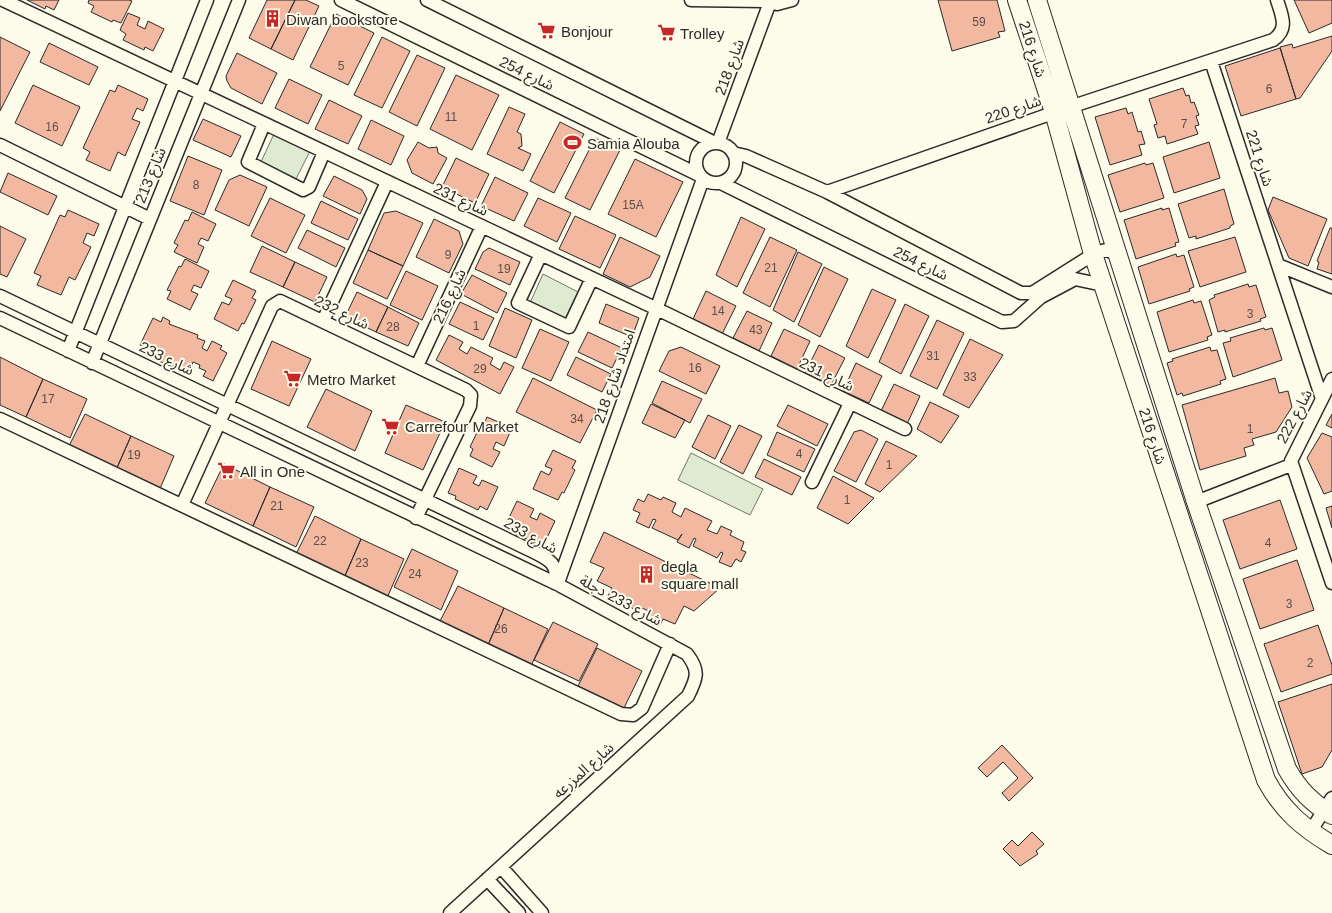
<svg xmlns="http://www.w3.org/2000/svg" width="1332" height="913" font-family="Helvetica,'Noto Sans Arabic',sans-serif">
	<rect width="100%" height="100%" fill="#fdfbea"/>
	<path fill="#deebd1" stroke="#74746e" d="M 274,134 L 310,151 L 295,181 L 260,164 Z
		M 543,274 L 578,292 L 564,321 L 529,305 Z
		M 691,453 L 763,489 L 750,515 L 678,480 Z"/>
	<path fill="#f2b8a0" stroke="#2b2b2b" d="M 27,0 L 59,0 L 54,10 L 46,6 L 45,9 Z
		M 89,0 L 129,0 L 132,1 L 121,23 L 113,20 L 112,22 L 91,12 L 94,6 L 88,3 Z
		M 267,0 L 295,0 L 271,49 L 249,38 Z
		M 295,0 L 306,0 L 319,6 L 293,60 L 271,49 Z
		M 938,0 L 997,0 L 1005,31 L 998,32 L 1000,37 L 952,51 Z
		M 1294,0 L 1332,0 L 1332,23 L 1309,33 Z
		M 128,13 L 140,18 L 137,25 L 145,29 L 148,21 L 164,29 L 153,51 L 145,47 L 144,50 L 123,40 L 126,34 L 120,30 Z
		M 336,14 L 374,33 L 348,85 L 310,67 Z
		M 1332,36 L 1332,51 L 1300,98 L 1296,99 L 1280,47 L 1292,44 L 1293,48 Z
		M 0,37 L 30,52 L 0,111 Z
		M 382,37 L 410,51 L 382,108 L 354,95 Z
		M 49,43 L 98,67 L 89,85 L 40,62 Z
		M 1280,48 L 1296,99 L 1241,116 L 1225,66 Z
		M 237,53 L 277,73 L 262,104 L 231,88 L 227,81 L 226,76 Z
		M 417,55 L 445,68 L 417,126 L 389,112 Z
		M 456,75 L 499,95 L 472,150 L 430,129 Z
		M 289,79 L 322,95 L 308,124 L 275,108 Z
		M 33,85 L 80,107 L 62,146 L 15,123 Z
		M 118,85 L 148,99 L 143,111 L 137,108 L 132,119 L 140,122 L 125,156 L 118,152 L 110,171 L 86,160 L 90,152 L 83,148 L 110,90 L 115,92 Z
		M 1183,88 L 1186,96 L 1189,95 L 1191,103 L 1194,102 L 1199,115 L 1196,116 L 1199,125 L 1195,126 L 1198,134 L 1167,144 L 1165,136 L 1158,138 L 1154,125 L 1157,124 L 1149,99 Z
		M 329,100 L 362,116 L 348,144 L 315,129 Z
		M 509,107 L 525,114 L 517,132 L 521,134 L 522,146 L 518,148 L 531,154 L 523,171 L 487,154 Z
		M 1126,108 L 1128,114 L 1132,112 L 1138,132 L 1141,131 L 1145,144 L 1139,145 L 1142,155 L 1110,165 L 1095,117 Z
		M 203,119 L 241,136 L 231,157 L 193,140 Z
		M 371,120 L 404,136 L 391,165 L 358,149 Z
		M 560,122 L 584,134 L 554,193 L 530,181 Z
		M 595,138 L 620,150 L 590,210 L 565,198 Z
		M 418,142 L 429,148 L 437,147 L 438,153 L 447,158 L 433,184 L 412,173 L 407,160 Z
		M 1209,142 L 1220,178 L 1174,193 L 1163,157 Z
		M 188,156 L 222,170 L 204,215 L 170,201 Z
		M 456,158 L 489,174 L 475,203 L 442,187 Z
		M 635,159 L 683,182 L 656,237 L 608,214 Z
		M 1145,163 L 1146,165 L 1153,163 L 1164,198 L 1120,212 L 1108,175 Z
		M 8,173 L 57,196 L 48,215 L 0,192 Z
		M 240,175 L 267,187 L 249,226 L 215,210 L 229,180 Z
		M 334,176 L 362,190 L 367,199 L 360,214 L 323,196 Z
		M 495,177 L 528,193 L 514,221 L 481,206 Z
		M 1224,189 L 1234,224 L 1230,226 L 1230,228 L 1196,239 L 1196,236 L 1189,238 L 1178,204 Z
		M 1273,197 L 1327,219 L 1308,266 L 1289,258 L 1268,210 Z
		M 270,198 L 305,215 L 286,253 L 251,236 Z
		M 538,198 L 571,213 L 557,242 L 524,226 Z
		M 321,201 L 358,219 L 348,240 L 311,223 Z
		M 1162,208 L 1162,210 L 1169,208 L 1179,242 L 1175,243 L 1176,246 L 1136,259 L 1124,220 Z
		M 68,210 L 99,224 L 94,236 L 87,233 L 83,243 L 91,247 L 75,280 L 69,277 L 61,295 L 37,285 L 41,276 L 34,273 L 60,215 L 65,217 Z
		M 396,211 L 423,223 L 403,266 L 368,250 L 384,213 Z
		M 192,212 L 216,224 L 208,241 L 201,238 L 198,244 L 204,247 L 197,263 L 174,252 L 178,245 L 174,243 L 185,220 L 188,221 Z
		M 575,216 L 616,235 L 600,268 L 559,249 Z
		M 741,217 L 765,229 L 737,287 L 716,275 Z
		M 434,219 L 459,231 L 463,244 L 449,273 L 416,257 Z
		M 0,226 L 26,239 L 7,277 L 0,274 Z
		M 1330,228 L 1332,228 L 1332,274 L 1317,269 L 1319,262 L 1317,261 Z
		M 307,230 L 345,248 L 336,267 L 298,248 Z
		M 620,237 L 660,256 L 650,277 L 630,287 L 603,274 Z
		M 770,237 L 797,250 L 770,307 L 743,293 Z
		M 1235,237 L 1246,272 L 1200,287 L 1188,251 Z
		M 262,246 L 295,262 L 283,287 L 250,272 Z
		M 489,248 L 520,262 L 510,285 L 475,269 L 483,252 Z
		M 368,250 L 403,266 L 387,299 L 353,283 Z
		M 798,252 L 822,264 L 794,322 L 773,310 Z
		M 1176,254 L 1177,257 L 1184,255 L 1194,287 L 1189,289 L 1190,291 L 1149,304 L 1138,267 Z
		M 185,259 L 209,271 L 201,288 L 194,285 L 191,291 L 198,294 L 190,310 L 167,299 L 171,291 L 167,290 L 179,266 L 181,267 Z
		M 295,262 L 327,277 L 315,302 L 283,287 Z
		M 824,267 L 848,279 L 820,337 L 798,325 Z
		M 406,271 L 438,286 L 422,320 L 390,305 Z
		M 472,275 L 507,293 L 497,313 L 461,294 Z
		M 233,280 L 256,291 L 252,298 L 256,300 L 244,324 L 242,323 L 238,331 L 214,319 L 222,302 L 229,305 L 232,299 L 225,296 Z
		M 1248,284 L 1249,287 L 1256,285 L 1266,317 L 1260,319 L 1261,321 L 1225,332 L 1225,330 L 1218,332 L 1209,300 L 1215,297 L 1214,295 Z
		M 872,289 L 896,300 L 868,358 L 846,346 Z
		M 706,291 L 736,306 L 722,334 L 693,319 Z
		M 357,292 L 388,307 L 376,332 L 345,317 Z
		M 1193,300 L 1194,303 L 1201,301 L 1212,335 L 1207,337 L 1208,340 L 1169,352 L 1157,312 Z
		M 460,302 L 494,318 L 483,340 L 449,324 Z
		M 606,304 L 639,318 L 632,337 L 599,323 Z
		M 905,304 L 929,316 L 901,374 L 879,362 Z
		M 388,307 L 419,323 L 408,346 L 376,332 Z
		M 505,308 L 532,320 L 516,358 L 489,346 Z
		M 747,311 L 772,323 L 759,351 L 733,338 Z
		M 163,317 L 170,321 L 169,324 L 198,335 L 197,338 L 205,341 L 202,348 L 207,351 L 212,341 L 222,346 L 220,349 L 227,353 L 213,381 L 203,376 L 206,371 L 199,368 L 200,365 L 193,362 L 190,370 L 183,366 L 181,371 L 159,361 L 164,350 L 160,348 L 158,350 L 149,346 L 148,348 L 140,345 L 153,318 L 161,322 Z
		M 937,320 L 964,333 L 937,389 L 910,376 Z
		M 1264,328 L 1265,330 L 1272,328 L 1282,360 L 1233,377 L 1223,343 L 1231,341 L 1230,338 Z
		M 540,329 L 569,342 L 551,381 L 522,368 Z
		M 784,329 L 810,341 L 797,369 L 771,356 Z
		M 588,332 L 622,348 L 612,368 L 578,352 Z
		M 449,335 L 463,342 L 459,349 L 467,354 L 471,347 L 493,358 L 490,364 L 500,370 L 504,362 L 514,367 L 500,394 L 436,360 Z
		M 970,339 L 1003,355 L 969,408 L 943,395 Z
		M 272,341 L 311,359 L 289,406 L 251,389 Z
		M 819,345 L 845,358 L 831,385 L 805,373 Z
		M 681,347 L 720,366 L 706,394 L 659,371 L 669,351 Z
		M 1210,347 L 1211,351 L 1217,350 L 1226,379 L 1220,381 L 1221,384 L 1183,396 L 1182,393 L 1177,395 L 1167,363 L 1173,361 L 1172,359 Z
		M 0,357 L 43,379 L 26,417 L 0,405 Z
		M 576,357 L 611,374 L 602,392 L 567,375 Z
		M 856,363 L 882,376 L 869,403 L 843,391 Z
		M 533,378 L 597,410 L 580,443 L 516,412 Z
		M 1275,378 L 1279,393 L 1288,391 L 1292,407 L 1276,432 L 1252,439 L 1254,445 L 1244,448 L 1246,456 L 1200,470 L 1182,405 Z
		M 43,379 L 87,399 L 70,438 L 26,417 Z
		M 662,381 L 702,399 L 690,423 L 652,403 Z
		M 894,384 L 920,396 L 907,424 L 881,411 Z
		M 326,389 L 372,411 L 355,451 L 307,427 Z
		M 930,402 L 959,416 L 941,443 L 917,429 Z
		M 651,404 L 685,420 L 675,438 L 642,423 Z
		M 406,405 L 445,422 L 423,470 L 385,453 Z
		M 788,405 L 828,424 L 817,446 L 777,426 Z
		M 85,414 L 131,436 L 116,470 L 68,448 Z
		M 1332,414 L 1332,428 L 1326,425 Z
		M 708,415 L 731,426 L 715,459 L 692,447 Z
		M 487,417 L 512,428 L 504,446 L 496,442 L 493,449 L 500,452 L 492,467 L 470,456 L 473,449 L 470,447 L 481,424 L 483,425 Z
		M 739,425 L 762,436 L 743,474 L 720,462 Z
		M 861,430 L 878,439 L 856,482 L 834,471 L 854,432 Z
		M 777,432 L 815,449 L 804,472 L 767,455 Z
		M 1322,433 L 1332,437 L 1332,491 L 1324,494 L 1307,458 Z
		M 131,436 L 174,456 L 159,491 L 116,470 Z
		M 886,441 L 917,456 L 880,492 L 865,484 Z
		M 553,450 L 576,461 L 572,468 L 575,470 L 564,493 L 562,492 L 558,500 L 533,489 L 541,471 L 549,475 L 552,469 L 545,466 Z
		M 764,459 L 801,477 L 792,495 L 755,477 Z
		M 224,464 L 270,487 L 253,526 L 205,503 Z
		M 459,468 L 477,476 L 473,483 L 479,486 L 482,480 L 498,487 L 487,510 L 480,506 L 478,510 L 455,499 L 456,496 L 448,493 Z
		M 833,476 L 874,498 L 848,524 L 817,508 Z
		M 270,487 L 314,507 L 296,547 L 253,526 Z
		M 648,494 L 661,500 L 663,497 L 676,503 L 672,512 L 681,517 L 685,508 L 712,521 L 707,530 L 717,534 L 721,526 L 732,531 L 730,535 L 744,542 L 741,550 L 746,552 L 741,562 L 736,559 L 731,567 L 719,562 L 723,553 L 721,552 L 717,558 L 693,546 L 696,539 L 694,538 L 689,548 L 677,542 L 682,534 L 678,540 L 652,528 L 656,520 L 653,519 L 649,528 L 636,522 L 640,513 L 633,510 L 638,499 L 644,502 Z
		M 1280,500 L 1297,549 L 1240,569 L 1223,520 Z
		M 517,501 L 534,509 L 530,517 L 537,520 L 540,513 L 555,521 L 544,544 L 537,540 L 535,543 L 512,532 L 513,530 L 505,526 Z
		M 1332,506 L 1332,528 L 1326,508 Z
		M 315,516 L 361,539 L 344,578 L 296,554 Z
		M 604,532 L 720,588 L 694,611 L 684,606 L 675,624 L 663,619 L 660,625 L 645,618 L 649,611 L 637,606 L 634,609 L 608,596 L 612,588 L 597,581 L 604,568 L 590,562 Z
		M 361,539 L 404,559 L 387,598 L 344,578 Z
		M 412,549 L 458,571 L 441,610 L 394,587 Z
		M 1297,560 L 1314,610 L 1260,629 L 1243,579 Z
		M 458,586 L 504,608 L 488,645 L 439,623 Z
		M 504,608 L 548,629 L 531,666 L 488,645 Z
		M 553,622 L 598,644 L 579,681 L 534,660 Z
		M 1318,625 L 1332,665 L 1332,674 L 1281,692 L 1264,644 Z
		M 597,648 L 642,671 L 624,708 L 578,686 Z
		M 1332,684 L 1332,750 L 1322,767 L 1302,774 L 1278,702 Z
		M 1002,745 L 1033,778 L 1009,801 L 1002,793 L 1018,778 L 1003,762 L 987,777 L 978,768 Z
		M 1032,832 L 1044,844 L 1036,851 L 1038,854 L 1020,866 L 1003,849 L 1012,840 L 1018,846 Z"/>
	<g fill="none" stroke-linecap="round" stroke-linejoin="round">
		<defs>
			<path id="street" d="M 3,0 L 655,308 L 905,429
				M 341,0 L 699,175
				M 427,0 L 715,143
				M 691,0 L 769,1
				M 767,0 L 777,4 L 792,0
				M 1211,61 L 1322,399
				M 264,124 L 248,162 L 303,190 L 309,187 L 324,152
				M696 163a20 20 0 1 1 40 0a20 20 0 1 1-40 0Z
				M 718,143 L 770,2
				M 0,145 L 150,219
				M 733,153 L 746,156 L 827,192 L 1021,293 L 1032,293 L 1097,252 L 1106,250 L 1116,253
				M 721,183 L 1002,322 L 1014,321 L 1041,297 L 1075,279 L 1103,285
				M 827,192 L 1070,107 L 1273,40 C 1289,29 1282,16 1277,0
				M 541,254 L 518,303 L 569,327 L 592,278
				M 1278,265 L 1332,287
				M 0,296 L 534,552 C 552,561 556,563 557,584
				M 0,318 L 557,584 L 687,654 C 700,671 697,678 688,696 L 450,913
				M 323,321 L 387,182
				M 68,351 L 207,0
				M 92,363 L 239,0
				M 417,366 L 482,226
				M 1332,379 L 1291,461 L 1332,583
				M 0,419 L 621,714 L 633,715 L 642,708 L 670,644
				M 812,482 L 850,403
				M 1196,502 L 1291,465
				M 182,505 L 272,306 L 280,301 L 466,390 L 471,395 L 470,406 L 416,518
				M 559,580 L 703,179
				M 1310,832 L 1332,798
				M 501,867 L 542,913
				M 487,879 L 519,913"/>
			<path id="secondary" d="M 1017,0 L 1054,112 L 1093,254 L 1266,780 C 1282,810 1303,828 1332,845
				M 1037,0 L 1196,502 L 1287,769 C 1299,790 1312,803 1332,815"/>
		</defs>
		<use href="#street" stroke="#2b2b2b" stroke-width="15"/>
		<use href="#secondary" stroke="#2b2b2b" stroke-width="20"/>
		<use href="#street" stroke="#fdfbea" stroke-width="12"/>
		<use href="#secondary" stroke="#fdfbea" stroke-width="18"/>
	</g>
	<defs>
		<symbol id="building-bare" viewBox="-9 -9 18 18"><path d="M-4-6H4V6H1V3H-1V6H-4ZM-2.5-4.3h1.7v1.8h-1.7ZM.8-4.3h1.7v1.8H.8ZM-2.5-1h1.7V.8h-1.7ZM.8-1h1.7V.8H.8Z" fill="#c62828" stroke="#fdfbea" stroke-width="2.5" paint-order="stroke"/></symbol>
		<symbol id="supermarket-bare" viewBox="-9 -9 18 18"><path d="M-6-5.5h2.5l.6 2H6L4.5 2H-2.5L-4.4-4H-6ZM-1.5 3.2a1.3 1.3 0 1 0 .1 0ZM3 3.2a1.3 1.3 0 1 0 .1 0Z" fill="#c62828" stroke="#fdfbea" stroke-width="2.5" paint-order="stroke"/></symbol>
		<symbol id="stadium-bare" viewBox="-9 -9 18 18"><path d="M0-5a6.5 5 0 1 0 0 10a6.5 5 0 1 0 0-10ZM-3.5-1.8h7v3.6h-7Z" fill="#c62828" stroke="#fdfbea" stroke-width="2.5" paint-order="stroke"/></symbol>
	</defs>
	<g fill-rule="evenodd">
		<use href="#building-bare" x="260" y="6" width="25" height="25"/>
		<use href="#supermarket-bare" x="534" y="18" width="25" height="25"/>
		<use href="#supermarket-bare" x="654" y="20" width="25" height="25"/>
		<use href="#stadium-bare" x="560" y="130" width="25" height="25"/>
		<use href="#supermarket-bare" x="280" y="366" width="25" height="25"/>
		<use href="#supermarket-bare" x="378" y="414" width="25" height="25"/>
		<use href="#supermarket-bare" x="214" y="458" width="25" height="25"/>
		<use href="#building-bare" x="634" y="562" width="25" height="25"/>
	</g>
	<g text-anchor="middle" dominant-baseline="central" stroke-width="4" stroke-linejoin="round" paint-order="stroke">
		<g font-size="12" fill="#5d4e48">
			<text x="979" y="22">59</text>
			<text x="341" y="66">5</text>
			<text x="1269" y="89">6</text>
			<text x="451" y="117">11</text>
			<text x="1184" y="124">7</text>
			<text x="52" y="127">16</text>
			<text x="196" y="185">8</text>
			<text x="633" y="205">15A</text>
			<text x="448" y="255">9</text>
			<text x="771" y="268">21</text>
			<text x="504" y="269">19</text>
			<text x="718" y="311">14</text>
			<text x="1250" y="314">3</text>
			<text x="476" y="326">1</text>
			<text x="393" y="327">28</text>
			<text x="756" y="330">43</text>
			<text x="933" y="356">31</text>
			<text x="695" y="368">16</text>
			<text x="480" y="369">29</text>
			<text x="970" y="377">33</text>
			<text x="48" y="399">17</text>
			<text x="577" y="419">34</text>
			<text x="1250" y="429">1</text>
			<text x="799" y="454">4</text>
			<text x="134" y="455">19</text>
			<text x="889" y="465">1</text>
			<text x="847" y="500">1</text>
			<text x="277" y="506">21</text>
			<text x="320" y="541">22</text>
			<text x="1268" y="543">4</text>
			<text x="362" y="563">23</text>
			<text x="415" y="574">24</text>
			<text x="1289" y="604">3</text>
			<text x="501" y="629">26</text>
			<text x="1310" y="663">2</text>
		</g>
		<g font-size="15" fill="#2b2b2b" stroke="#fdfbea" text-anchor="start">
			<text x="286" y="19">Diwan bookstore</text>
			<text x="561" y="31">Bonjour</text>
			<text x="680" y="33">Trolley</text>
			<text x="587" y="143">Samia Alouba</text>
			<text x="307" y="379">Metro Market</text>
			<text x="405" y="426">Carrefour Market</text>
			<text x="240" y="471">All in One</text>
			<text x="661" y="566">degla<tspan x="661" dy="17">square mall</tspan></text>
		</g>
		<g font-size="15" fill="#2b2b2b" stroke="#fdfbea">
			<text transform="translate(1033 49) rotate(72)">شارع 216</text>
			<text transform="translate(729 67) rotate(-70)">شارع 218</text>
			<text transform="translate(527 73) rotate(26)">شارع 254</text>
			<text transform="translate(1013 109) rotate(-19)">شارع 220</text>
			<text transform="translate(1260 158) rotate(72)">شارع 221</text>
			<text transform="translate(150 175) rotate(-68)">شارع 213</text>
			<text transform="translate(461 199) rotate(25)">شارع 231</text>
			<text transform="translate(921 263) rotate(26)">شارع 254</text>
			<text transform="translate(449 296) rotate(-65)">شارع 216</text>
			<text transform="translate(342 312) rotate(26)">شارع 232</text>
			<text transform="translate(167 358) rotate(26)">شارع 233</text>
			<text transform="translate(827 374) rotate(26)">شارع 231</text>
			<text transform="translate(614 376) rotate(-71)">امتداد شارع 218</text>
			<text transform="translate(1294 416) rotate(-62)">شارع 222</text>
			<text transform="translate(1153 436) rotate(72)">شارع 216</text>
			<text transform="translate(531 535) rotate(29)">شارع 233</text>
			<text transform="translate(621 600) rotate(28)">شارع 233 دجلة</text>
			<text transform="translate(583 770) rotate(-42)">شارع المزرعه</text>
		</g>
	</g>
</svg>
